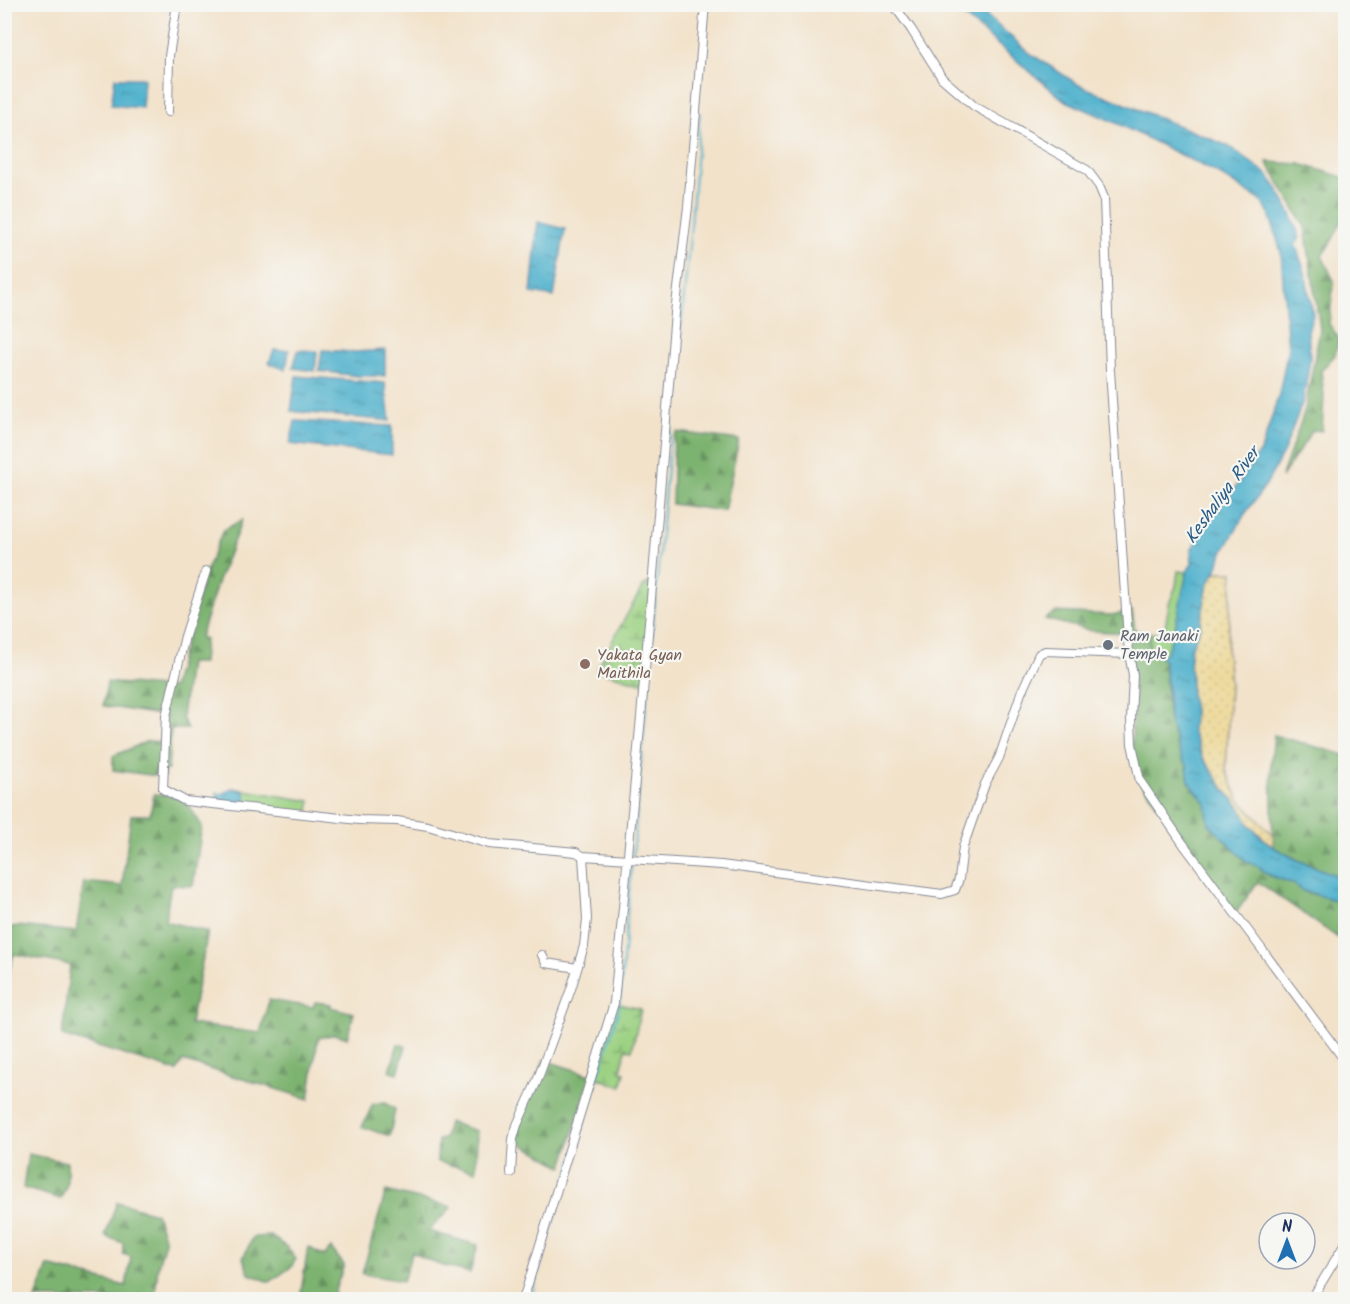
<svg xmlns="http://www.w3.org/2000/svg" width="1350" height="1304" font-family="Kalam,sans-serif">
	<defs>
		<pattern id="forest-firs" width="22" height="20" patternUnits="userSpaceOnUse" patternTransform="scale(1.5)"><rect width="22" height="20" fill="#7db370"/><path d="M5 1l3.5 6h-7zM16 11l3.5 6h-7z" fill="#66925f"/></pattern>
		<pattern id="wetland-marsh" width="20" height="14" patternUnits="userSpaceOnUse" patternTransform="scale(1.5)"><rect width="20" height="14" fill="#9cd182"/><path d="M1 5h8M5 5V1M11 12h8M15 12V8" fill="none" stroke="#7eaa6e"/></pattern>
		<pattern id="sand-dots" width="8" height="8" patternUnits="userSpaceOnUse" patternTransform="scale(1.5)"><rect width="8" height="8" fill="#eeda9e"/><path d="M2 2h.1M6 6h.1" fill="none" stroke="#ccbb8a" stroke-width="1.8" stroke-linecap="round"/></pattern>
		<pattern id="water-ripples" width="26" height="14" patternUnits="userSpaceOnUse" patternTransform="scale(1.5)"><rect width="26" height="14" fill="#4db0cc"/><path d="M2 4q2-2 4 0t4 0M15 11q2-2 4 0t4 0" fill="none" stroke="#3f90a9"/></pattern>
	</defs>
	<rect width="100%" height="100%" fill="#f6f6f2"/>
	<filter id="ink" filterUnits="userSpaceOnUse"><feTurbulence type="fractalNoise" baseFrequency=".0167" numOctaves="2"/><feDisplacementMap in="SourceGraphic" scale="12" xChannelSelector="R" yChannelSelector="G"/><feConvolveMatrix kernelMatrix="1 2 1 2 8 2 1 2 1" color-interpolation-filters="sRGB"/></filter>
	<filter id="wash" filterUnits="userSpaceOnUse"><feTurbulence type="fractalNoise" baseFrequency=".008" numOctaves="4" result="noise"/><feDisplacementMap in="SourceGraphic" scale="24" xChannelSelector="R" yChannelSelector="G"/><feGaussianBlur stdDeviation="1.35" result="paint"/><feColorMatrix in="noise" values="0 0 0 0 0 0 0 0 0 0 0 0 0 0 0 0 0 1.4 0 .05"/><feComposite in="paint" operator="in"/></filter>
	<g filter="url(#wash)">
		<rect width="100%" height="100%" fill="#f2e2ca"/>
		<path fill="#9cd182" stroke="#5c8070" stroke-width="1.5" d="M 1178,571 L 1187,572 C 1183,599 1176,628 1166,654 L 1160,656 L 1149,651 L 1150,633 L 1164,634 L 1169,604 L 1176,586 Z
			M 233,788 L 310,801 L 309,814 L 246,807 L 243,801 L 245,792 Z"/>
		<path fill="url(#forest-firs)" stroke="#4c7167" stroke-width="1.5" d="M 1267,162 L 1300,164 L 1346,178 C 1346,215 1343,226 1322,256 L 1334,281 L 1329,324 L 1339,339 L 1335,355 L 1321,371 L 1324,395 L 1322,431 L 1313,430 L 1281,478 L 1305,410 L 1320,329 L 1305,227 Z
			M 677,432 L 739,440 L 724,511 L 672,504 L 674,438 Z
			M 242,520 L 218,581 L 200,637 L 205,639 L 203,663 L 189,663 L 182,717 L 187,729 L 171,729 L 168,770 L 164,770 L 164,777 L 113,770 L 113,756 L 148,741 L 165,742 L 166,716 L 103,706 L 107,682 L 172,688 L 206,571 L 223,530 Z
			M 1132,611 L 1135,630 L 1150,633 L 1149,651 L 1160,656 L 1164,661 L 1169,721 L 1182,758 L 1187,765 L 1189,782 L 1206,803 L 1209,824 L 1246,861 L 1259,867 L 1268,875 L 1294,884 L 1303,891 L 1329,898 L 1345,905 L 1345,990 L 1341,940 L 1258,882 L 1235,914 L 1140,781 L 1132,744 L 1133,675 L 1124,633 L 1092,631 L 1045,619 L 1056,612 L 1112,615 Z
			M 1274,735 L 1345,755 L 1345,879 L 1298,860 L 1273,847 L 1271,763 Z
			M 154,794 C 186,796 185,800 202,826 L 193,886 L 171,885 L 165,921 L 208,932 L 190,1024 L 260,1033 L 269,1000 L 313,1007 L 315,1002 L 331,1004 L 330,1007 L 354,1013 L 347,1038 L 336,1034 L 318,1038 L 309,1099 L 183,1061 L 177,1071 L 62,1036 L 70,965 L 14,954 L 5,986 L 5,928 L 18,926 L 76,932 L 84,882 L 122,886 L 131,815 L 150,815 Z
			M 398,1044 L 406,1046 L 398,1073 L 390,1071 Z
			M 544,1060 L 591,1075 L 563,1167 L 513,1139 Z
			M 384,1102 L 395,1109 L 390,1136 L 362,1127 L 373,1104 Z
			M 448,1122 L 477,1131 L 476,1171 L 437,1162 L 438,1140 L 444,1139 Z
			M 28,1154 L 67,1162 L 67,1184 L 61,1199 L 23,1188 Z
			M 386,1191 L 452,1207 L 428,1231 L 478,1245 L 470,1273 L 437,1264 L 412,1252 L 403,1281 L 362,1274 Z
			M 117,1202 L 156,1213 L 165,1241 L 158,1266 L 155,1296 L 167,1299 L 36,1299 L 48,1266 L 126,1286 L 131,1257 L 123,1254 L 123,1243 L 105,1236 Z
			M 271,1236 L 288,1248 L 296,1259 L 291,1267 L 270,1282 L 249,1274 L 243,1258 L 253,1237 Z
			M 308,1247 L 324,1256 L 331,1248 L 344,1265 L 332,1299 L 300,1299 Z"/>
		<path fill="url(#wetland-marsh)" stroke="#5c8070" stroke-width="1.5" d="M 652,580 L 644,684 L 596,670 L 642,588 Z
			M 614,1003 L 641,1009 L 632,1050 L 626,1049 L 621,1071 L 625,1072 L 621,1087 L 591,1075 Z"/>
		<path fill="url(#sand-dots)" stroke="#84847e" stroke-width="1.5" d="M 1216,572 L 1233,572 L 1227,650 L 1230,684 L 1226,770 L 1239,800 L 1273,835 L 1273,847 L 1249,824 L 1241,809 L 1222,786 L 1203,758 L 1192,730 L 1194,711 L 1191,693 L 1190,649 L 1199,631 L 1208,584 Z"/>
		<path fill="url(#water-ripples)" stroke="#347095" stroke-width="1.5" d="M 950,5 L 974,5 L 1031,54 L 1079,85 L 1228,146 L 1267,174 L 1276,186 L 1291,214 L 1300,238 L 1295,244 L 1305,272 L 1313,315 L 1308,331 L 1310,359 L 1303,401 L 1284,451 L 1267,483 L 1245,514 L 1221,556 L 1216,572 L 1208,584 L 1199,631 L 1190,650 L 1191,693 L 1194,711 L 1192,730 L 1203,758 L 1222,786 L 1241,809 L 1249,824 L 1260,836 L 1273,847 L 1297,860 L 1345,879 L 1345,905 L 1329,898 L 1303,891 L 1294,884 L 1267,874 L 1259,867 L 1246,861 L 1209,824 L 1206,803 L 1189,782 L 1187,765 L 1182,758 L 1169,721 L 1168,690 L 1164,661 L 1160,656 L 1166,653 L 1174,632 L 1187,572 L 1192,563 L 1191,550 L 1212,516 L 1241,480 L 1262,448 L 1279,394 L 1288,349 L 1281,252 L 1269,213 L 1260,200 L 1215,172 L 1116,123 L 1064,100 Z
			M 115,78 L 144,78 L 142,108 L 111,105 Z
			M 538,222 L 565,229 L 554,297 L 531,293 Z
			M 274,350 L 289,350 L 286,370 L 269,363 Z
			M 298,350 L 317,351 L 315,371 L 293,368 Z
			M 322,350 L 354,352 L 385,350 L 385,376 L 358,376 L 319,371 Z
			M 296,376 L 385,383 L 390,421 L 291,411 Z
			M 295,421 L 392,426 L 392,455 L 290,444 Z
			M 233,788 L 245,792 L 246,799 L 243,802 L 246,807 L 230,806 L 227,802 L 216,800 L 217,793 L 222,794 Z"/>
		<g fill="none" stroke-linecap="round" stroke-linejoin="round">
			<path stroke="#4db0cc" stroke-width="2" d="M 633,856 L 665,489 L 691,225 L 700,112
				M 530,1300 L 619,1008 L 632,861"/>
		</g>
	</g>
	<g filter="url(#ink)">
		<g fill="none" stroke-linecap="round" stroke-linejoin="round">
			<defs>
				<path id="street" d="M 893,4 L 911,29 L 942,78 L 974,106 L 1087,170 L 1099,186 L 1104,198 L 1110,370 L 1129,654 L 1133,675 L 1131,719 L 1132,744 L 1140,781 L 1184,845 L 1343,1058 L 1346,1094
					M 168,112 L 169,56 L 177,4
					M 206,571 L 185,636 L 166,716 L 163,789 L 185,801 L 359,820 L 397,821 L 428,826 L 489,844 L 576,852 L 583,856 L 721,865 L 942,894 L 955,890 L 959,879 L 963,847 L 985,784 L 999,758 L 1021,693 L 1039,654 L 1045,651 L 1129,654
					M 542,955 L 546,963 L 577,968
					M 511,1173 L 513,1139 L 517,1125 L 537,1081 L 571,989 L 584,946 L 587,919 L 583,856
					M 523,1300 L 614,1003 L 641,717 L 675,313 L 688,207 L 705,4
					M 1311,1300 L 1346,1242"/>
			</defs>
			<use href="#street" stroke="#868894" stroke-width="10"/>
			<use href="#street" stroke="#fff" stroke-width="8"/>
		</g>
	</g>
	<circle fill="#6b7280" stroke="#f6f6f2" stroke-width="2" cx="1108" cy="645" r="6"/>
	<circle fill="#8d6e63" stroke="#f6f6f2" stroke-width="2" cx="585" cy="664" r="6"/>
	<g text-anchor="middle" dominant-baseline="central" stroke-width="4.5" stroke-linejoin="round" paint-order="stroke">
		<g font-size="16" fill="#5b616d" stroke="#f6f6f2" text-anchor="start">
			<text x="1120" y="636">Ram Janaki<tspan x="1120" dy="18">Temple</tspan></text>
		</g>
		<g font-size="16" fill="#785e54" stroke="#f6f6f2" text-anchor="start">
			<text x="597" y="655">Yakata Gyan<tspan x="597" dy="18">Maithila</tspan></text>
		</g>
		<g font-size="18" font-style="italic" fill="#2c5c84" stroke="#f6f6f2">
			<text transform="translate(1223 496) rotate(-54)">Keshaliya River</text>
		</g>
	</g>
	<rect width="1350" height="1304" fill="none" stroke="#f6f6f2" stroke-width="24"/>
	<g transform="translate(1287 1241)"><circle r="28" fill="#f6f6f2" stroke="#9ea6b7" stroke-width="1.5"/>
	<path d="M0-4.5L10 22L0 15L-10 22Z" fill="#1f6fb2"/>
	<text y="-9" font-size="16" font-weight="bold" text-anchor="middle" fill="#1b2f5e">N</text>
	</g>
</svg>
